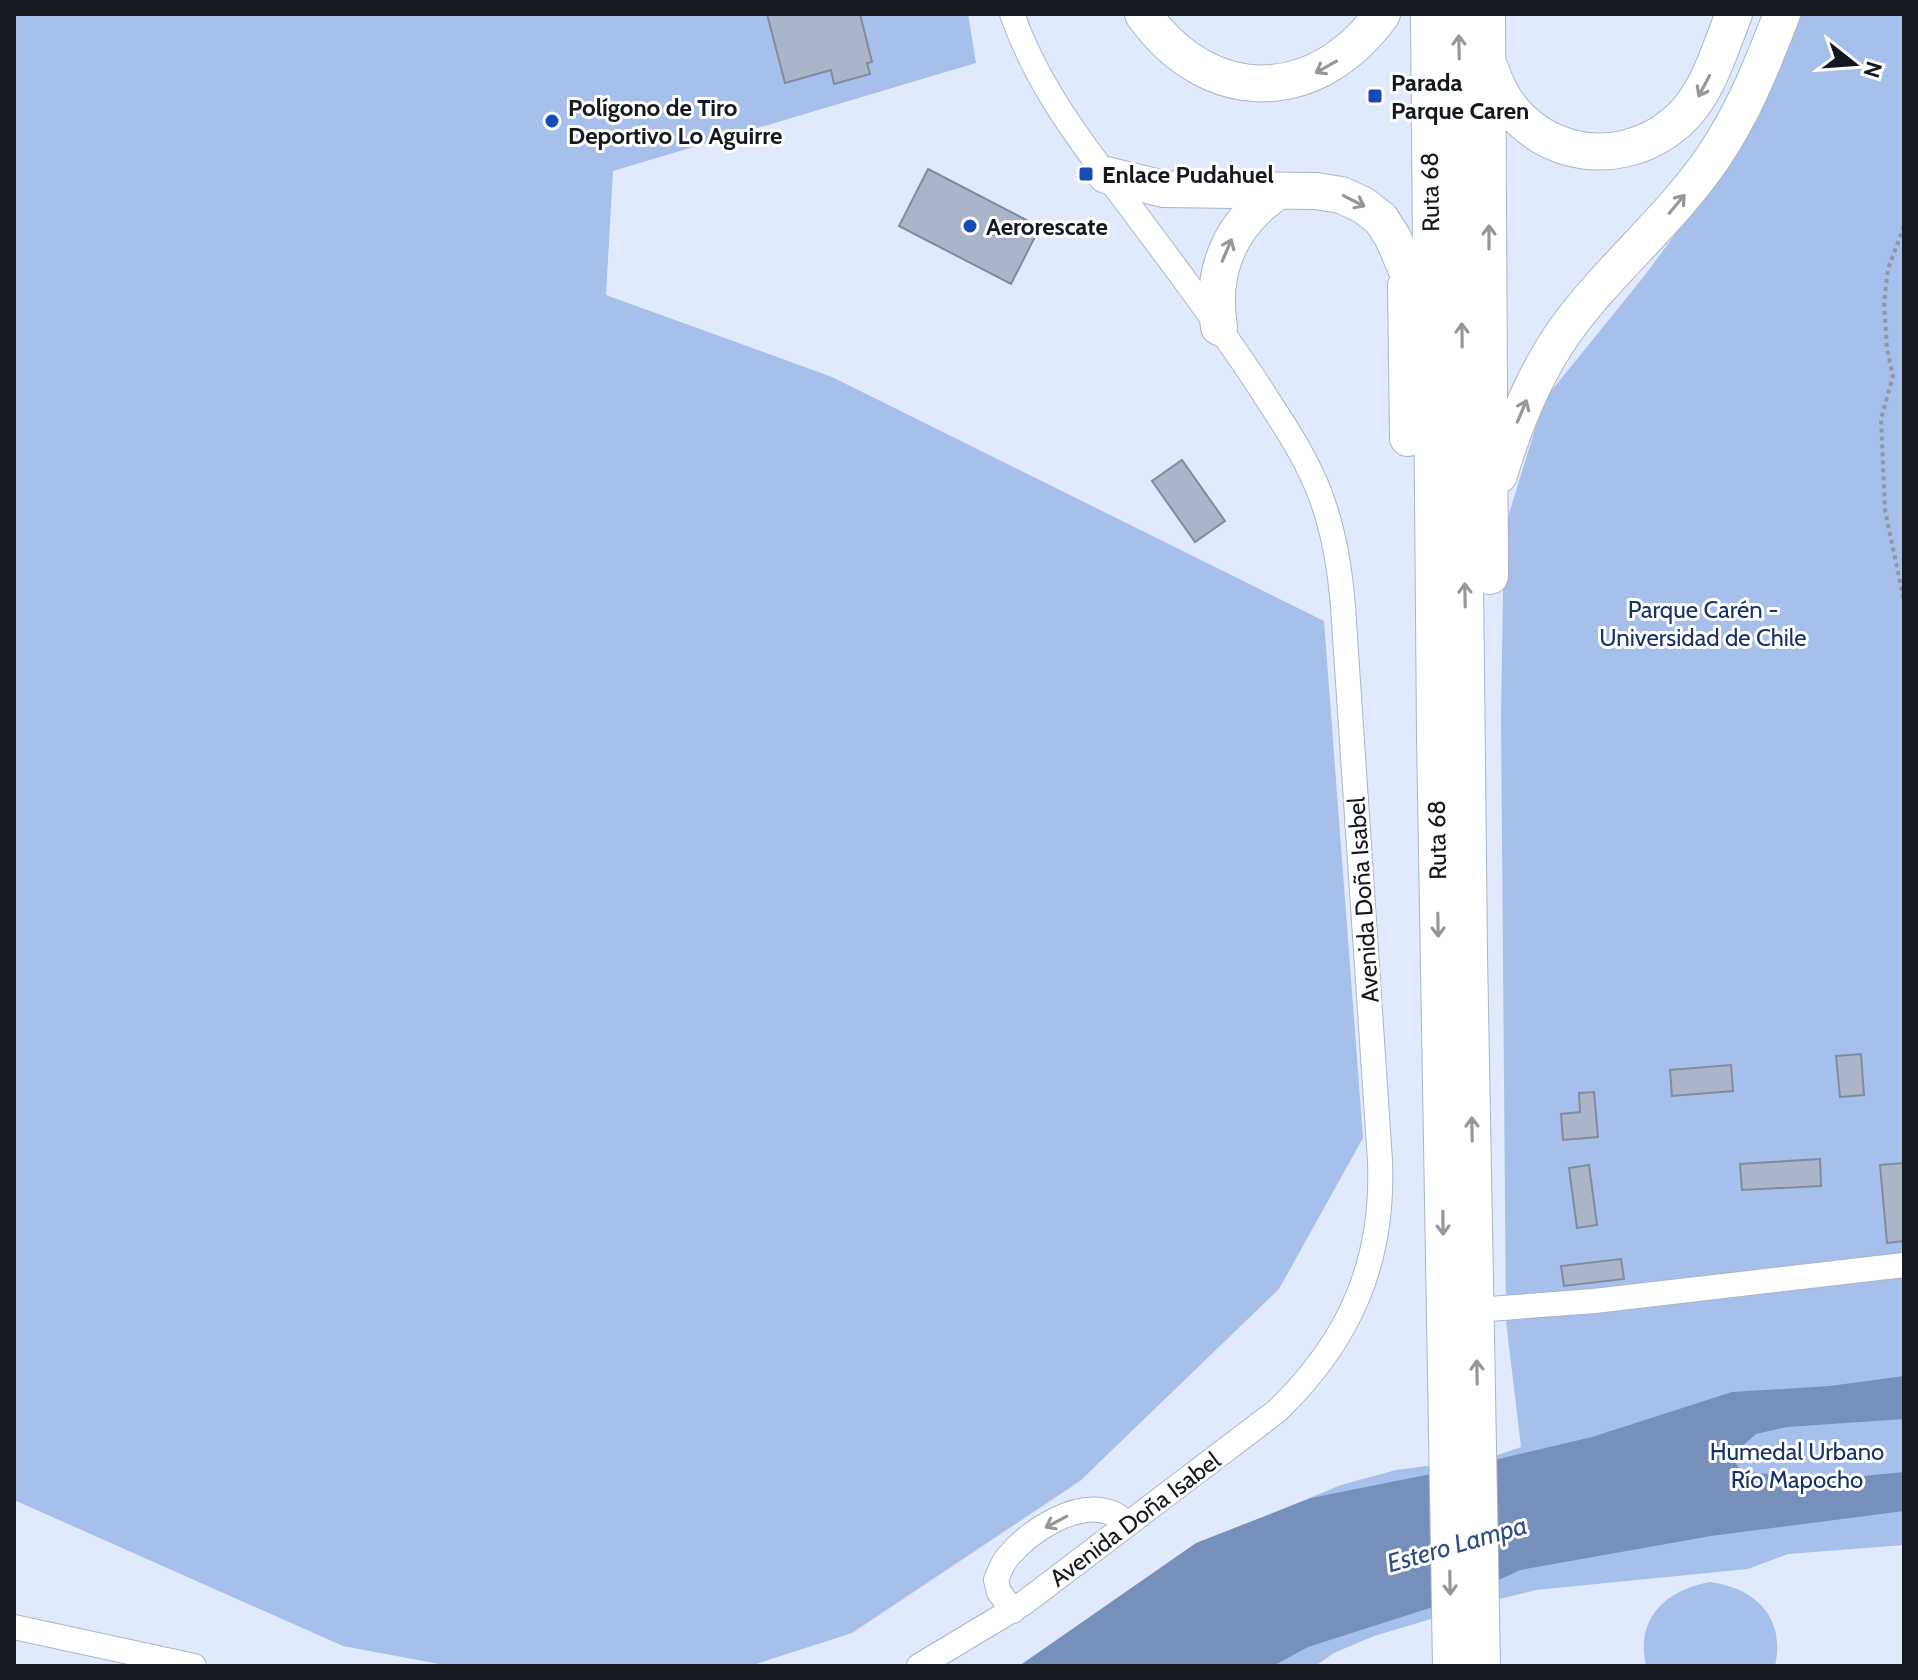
<svg xmlns="http://www.w3.org/2000/svg" width="1918" height="1680" font-family="Cabin,sans-serif">
	<rect width="100%" height="100%" fill="#e0eafc"/>
	<path fill="#a7bfeb" d="M 14,14 L 968,14 L 976,63 L 613,171 L 606,295 L 832,377 L 1324,621 L 1363,1138 L 1279,1289 L 1080,1481 L 852,1633 L 750,1666 L 450,1666 L 343,1646 L 14,1500 Z
		M 1794,14 L 1904,14 L 1904,1545 L 1788,1554 L 1748,1569 L 1536,1590 L 1491,1601 L 1374,1636 L 1334,1653 L 1315,1666 L 1058,1666 L 1285,1508 L 1341,1485 L 1396,1470 L 1489,1458 L 1521,1447 L 1506,1321 L 1501,716 L 1504,530 L 1544,400 L 1645,275 L 1744,141 Z
		M 1710,1582 C 1755,1588 1786,1617 1775,1666 L 1646,1666 C 1635,1618 1666,1590 1710,1582 Z"/>
	<path fill="#768fbb" d="M 1904,1376 L 1904,1419 L 1787,1427 L 1756,1434 L 1731,1456 L 1741,1471 L 1822,1480 L 1904,1472 L 1904,1511 L 1711,1536 L 1520,1570 L 1461,1598 L 1308,1647 L 1273,1666 L 1019,1666 L 1196,1543 L 1311,1498 L 1461,1468 L 1592,1437 L 1732,1392 L 1830,1386 Z"/>
	<path fill="#aab5ca" stroke="#808b9f" stroke-width="2" d="M 767,14 L 860,14 L 872,62 L 867,63 L 870,74 L 834,84 L 831,70 L 785,83 Z
		M 928,169 L 1040,227 L 1011,284 L 899,226 Z
		M 1182,460 L 1225,521 L 1195,542 L 1152,481 Z
		M 1861,1054 L 1864,1095 L 1840,1097 L 1836,1056 Z
		M 1731,1065 L 1733,1091 L 1672,1096 L 1670,1070 Z
		M 1594,1092 L 1598,1137 L 1563,1140 L 1561,1114 L 1580,1112 L 1579,1093 Z
		M 1820,1159 L 1821,1186 L 1742,1190 L 1740,1164 Z
		M 1904,1163 L 1904,1241 L 1887,1243 L 1880,1165 Z
		M 1589,1165 L 1597,1225 L 1577,1228 L 1569,1168 Z
		M 1621,1259 L 1624,1279 L 1564,1286 L 1561,1266 Z"/>
	<g fill="none" stroke-linecap="round" stroke-linejoin="round">
		<defs>
			<path id="minor" d="M 1476,1310 L 1594,1301 L 1904,1265
				M 1013,1611 L 999,1592 L 996,1580 C 999,1572 1002,1564 1007,1558 C 1029,1531 1077,1499 1112,1513 C 1118,1515 1122,1520 1127,1524
				M 14,1627 L 194,1666
				M 919,1666 L 1024,1603 L 1278,1410 C 1350,1340 1384,1262 1380,1161 L 1343,607 C 1340,568 1334,531 1320,494 C 1305,454 1280,419 1257,383 C 1210,312 1158,244 1107,176 C 1068,125 1033,74 1012,14"/>
			<path id="highway" d="M 1143,14 C 1209,107 1316,106 1382,14
				M 1429,14 L 1435,735 L 1451,1666
				M 1459,14 L 1469,953 L 1482,1666
				M 1487,14 L 1490,576
				M 1491,70 C 1516,152 1614,178 1678,121 C 1708,94 1719,51 1734,14
				M 1106,175 L 1164,189 L 1316,191 L 1341,195 L 1363,205 L 1381,219 L 1393,238 L 1406,268
				M 1406,286 L 1408,438
				M 1219,327 C 1210,270 1231,223 1278,191
				M 1499,475 C 1514,425 1534,375 1564,332 C 1609,269 1671,220 1714,156 C 1744,112 1763,63 1782,14"/>
		</defs>
		<use href="#minor" stroke="#a9b5ca" stroke-width="26"/>
		<use href="#highway" stroke="#a9b5ca" stroke-width="38"/>
		<path stroke="#9098a6" stroke-width="4" stroke-dasharray="4 4" stroke-linecap="butt" d="M 1904,226 L 1888,269 L 1884,303 L 1887,349 L 1893,376 L 1881,419 L 1885,510 L 1904,601"/>
		<use href="#minor" stroke="#fff" stroke-width="24"/>
		<use href="#highway" stroke="#fff" stroke-width="36"/>
	</g>
	<defs><path id="oneway-shaft" d="M-6 0H5M1.5-3L5.5 0L1.5 3" fill="none" stroke-width="1.6" stroke-linecap="round" stroke-linejoin="round" transform="scale(2)"/></defs>
	<g stroke="#95989b">
		<use href="#oneway-shaft" transform="translate(1459 47) rotate(-91)"/>
		<use href="#oneway-shaft" transform="translate(1326 67) rotate(151)"/>
		<use href="#oneway-shaft" transform="translate(1704 86) rotate(118)"/>
		<use href="#oneway-shaft" transform="translate(1354 201) rotate(27)"/>
		<use href="#oneway-shaft" transform="translate(1677 204) rotate(-50)"/>
		<use href="#oneway-shaft" transform="translate(1489 237) rotate(-90)"/>
		<use href="#oneway-shaft" transform="translate(1227 250) rotate(-67)"/>
		<use href="#oneway-shaft" transform="translate(1462 335) rotate(-91)"/>
		<use href="#oneway-shaft" transform="translate(1522 411) rotate(-67)"/>
		<use href="#oneway-shaft" transform="translate(1465 595) rotate(-91)"/>
		<use href="#oneway-shaft" transform="translate(1438 925) rotate(89)"/>
		<use href="#oneway-shaft" transform="translate(1472 1129) rotate(-91)"/>
		<use href="#oneway-shaft" transform="translate(1443 1223) rotate(89)"/>
		<use href="#oneway-shaft" transform="translate(1477 1372) rotate(-91)"/>
		<use href="#oneway-shaft" transform="translate(1056 1522) rotate(152)"/>
		<use href="#oneway-shaft" transform="translate(1450 1583) rotate(89)"/>
	</g>
	<g fill="#164bb7" stroke="#fff" stroke-width="3">
		<rect x="1367" y="88" width="16" height="16" rx="4"/>
		<circle cx="552" cy="121" r="8"/>
		<rect x="1078" y="166" width="16" height="16" rx="4"/>
		<circle cx="970" cy="226" r="8"/>
	</g>
	<g text-anchor="middle" dominant-baseline="central" stroke-width="6" stroke-linejoin="round" paint-order="stroke">
		<g font-size="24" font-weight="bold" fill="#141920" stroke="#fff" text-anchor="start">
			<text x="1391" y="82">Parada<tspan x="1391" dy="28">Parque Caren</tspan></text>
			<text x="568" y="107">Polígono de Tiro<tspan x="568" dy="28">Deportivo Lo Aguirre</tspan></text>
			<text x="1102" y="174">Enlace Pudahuel</text>
			<text x="986" y="226">Aerorescate</text>
		</g>
		<g font-size="24" fill="#141920" stroke="#fff">
			<text transform="translate(1430 192) rotate(-91)">Ruta 68</text>
			<text transform="translate(1437 840) rotate(-91)">Ruta 68</text>
			<text transform="translate(1363 900) rotate(-94)">Avenida Doña Isabel</text>
			<text transform="translate(1135 1519) rotate(-37)">Avenida Doña Isabel</text>
		</g>
		<g font-size="24" fill="#17326a" stroke="#fff">
			<text x="1703" y="609">Parque Carén -<tspan x="1703" dy="28">Universidad de Chile</tspan></text>
			<text x="1797" y="1451">Humedal Urbano<tspan x="1797" dy="28">Río Mapocho</tspan></text>
		</g>
		<g font-size="26" font-style="italic" fill="#2f4c86" stroke="#fff">
			<text transform="translate(1457 1544) rotate(-16)">Estero Lampa</text>
		</g>
	</g>
	<rect width="1918" height="1680" fill="none" stroke="#141920" stroke-width="32"/>
	<g transform="translate(1854 64) rotate(107)" stroke="#ffffff" stroke-width="6" paint-order="stroke">
	<path d="M0-6L14 30L0 20L-14 30Z" fill="#141920"/>
	<text y="-12" font-size="22" font-weight="bold" text-anchor="middle" fill="#141920">N</text>
	</g>
</svg>
